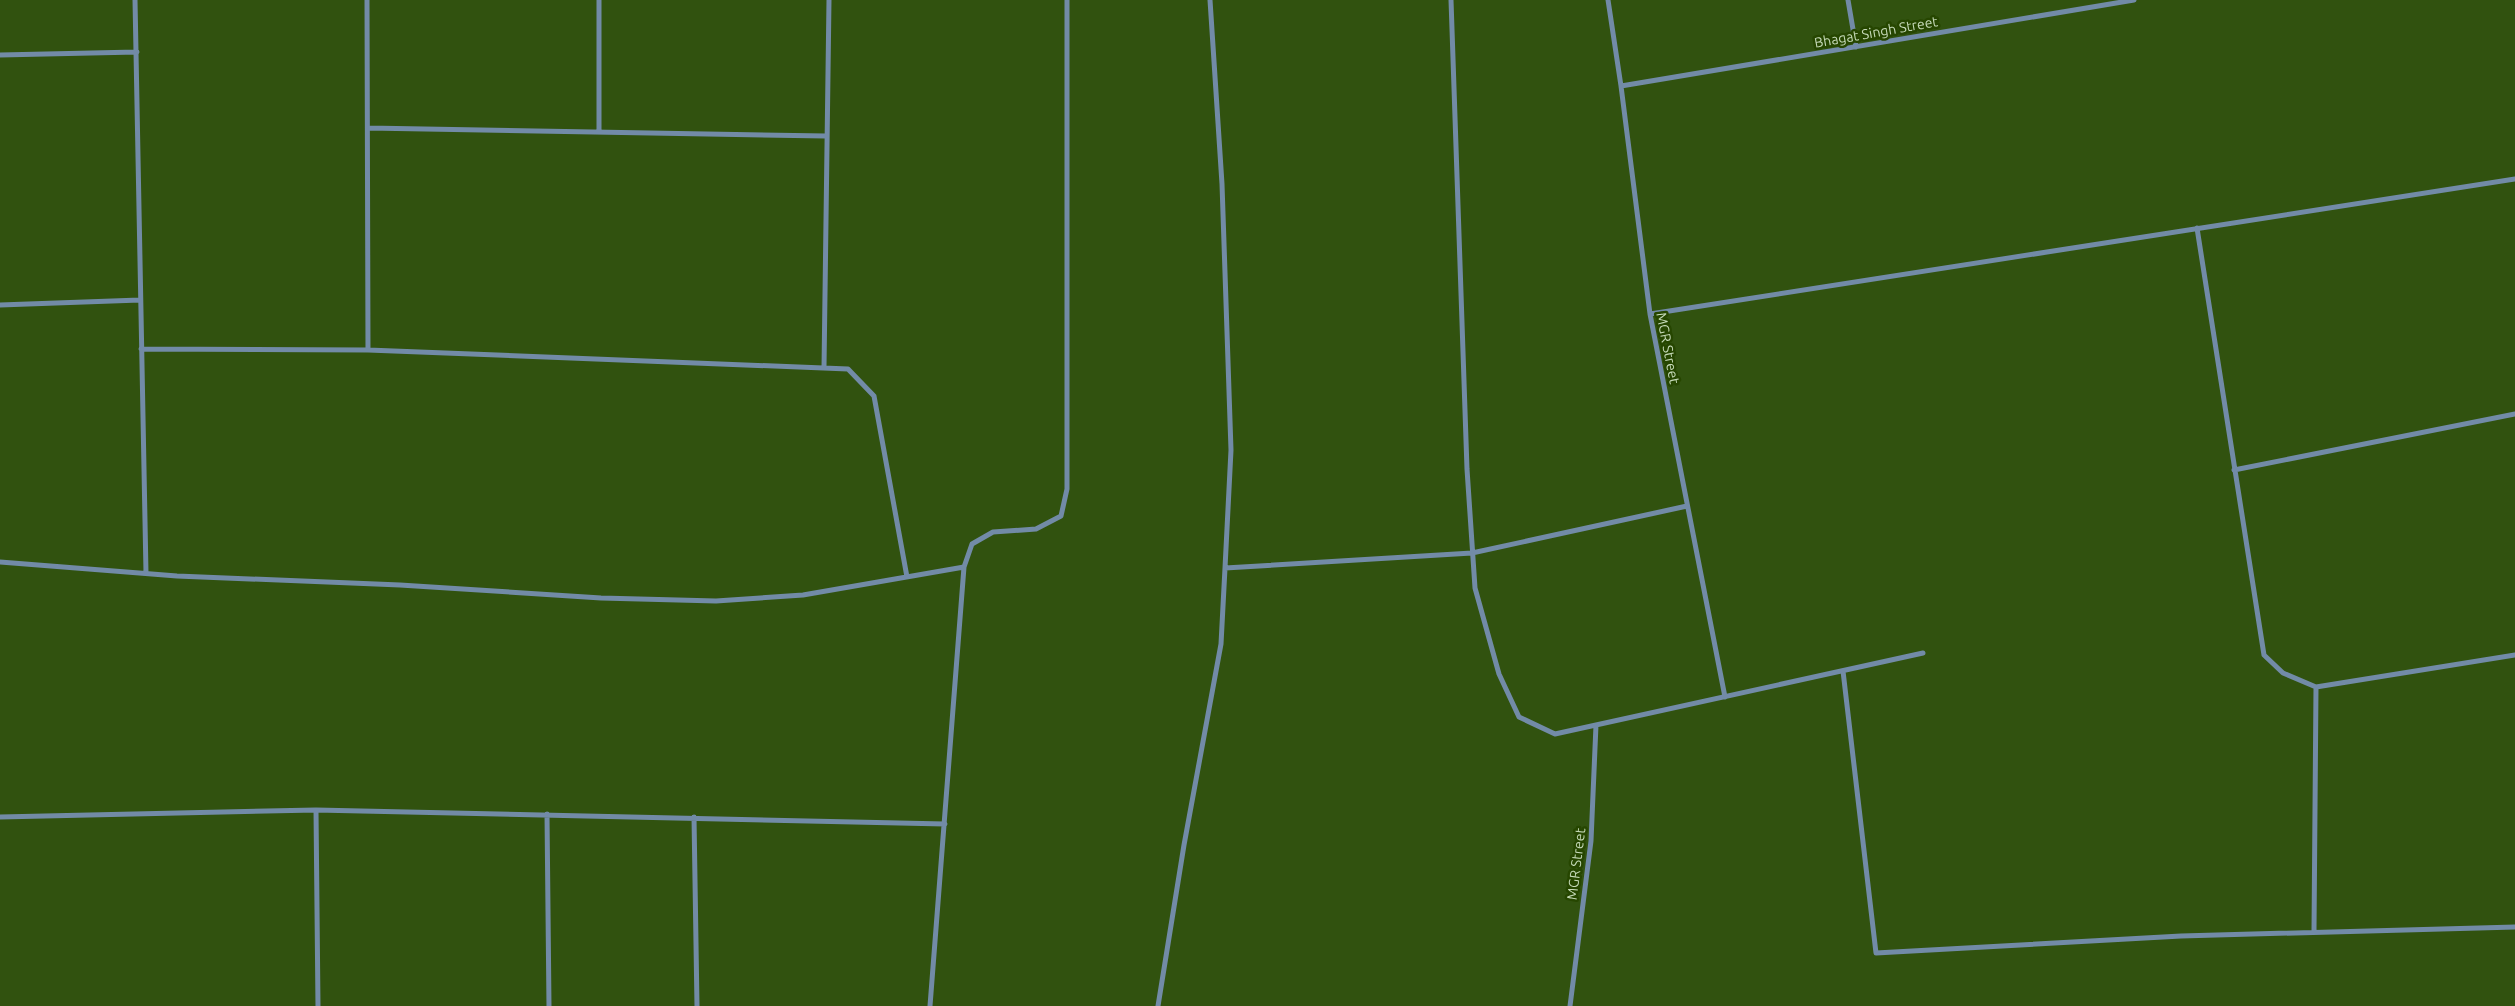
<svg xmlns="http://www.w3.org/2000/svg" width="2515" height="1006" font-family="Ubuntu,sans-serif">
	<rect width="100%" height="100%" fill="#31520f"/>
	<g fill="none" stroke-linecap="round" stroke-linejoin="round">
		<path stroke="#728ba7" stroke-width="5" d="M 135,0 L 146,573
			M 367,0 L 368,350 L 848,369 L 874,396 L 907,577
			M 1451,0 L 1467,469 L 1475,588 L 1499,674 L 1519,717 L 1555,734 L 1923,653
			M 1608,0 L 1621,86 L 1650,314 L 1725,697
			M 1848,0 L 1856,47
			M 0,55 L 137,52
			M 1621,86 L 2134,0
			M 368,128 L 826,136
			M 599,132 L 599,0
			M 2197,228 L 2264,655 L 2283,673 L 2316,687
			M 0,305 L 140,300
			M 1650,314 L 2515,179
			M 141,349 L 368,350
			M 824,368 L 829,0
			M 2234,470 L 2515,414
			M 0,562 L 177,576 L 400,585 L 601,598 L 716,601 L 803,595 L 964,567
			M 1225,568 L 1472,553 L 1687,506
			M 1843,671 L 1876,953 L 2181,936 L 2515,927
			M 316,810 L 318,1006
			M 547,814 L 549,1006
			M 0,817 L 316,810 L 945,824
			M 694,817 L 697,1006
			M 2314,931 L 2316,687 L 2515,655
			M 930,1006 L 964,567 L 972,544 L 993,532 L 1036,529 L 1061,516 L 1067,489 L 1067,0
			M 1158,1006 L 1184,845 L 1221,644 L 1225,568 L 1231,450 L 1222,184 L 1210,0
			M 1570,1006 L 1591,841 L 1596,725"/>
	</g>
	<g text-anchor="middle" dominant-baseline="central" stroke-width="5" stroke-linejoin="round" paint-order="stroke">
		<g font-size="14" fill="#c6dab8" stroke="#264600">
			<text transform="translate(1876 32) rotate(-10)">Bhagat Singh Street</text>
			<text transform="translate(1668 348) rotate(79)">MGR Street</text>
			<text transform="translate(1576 864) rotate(-83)">MGR Street</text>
		</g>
	</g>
</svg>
